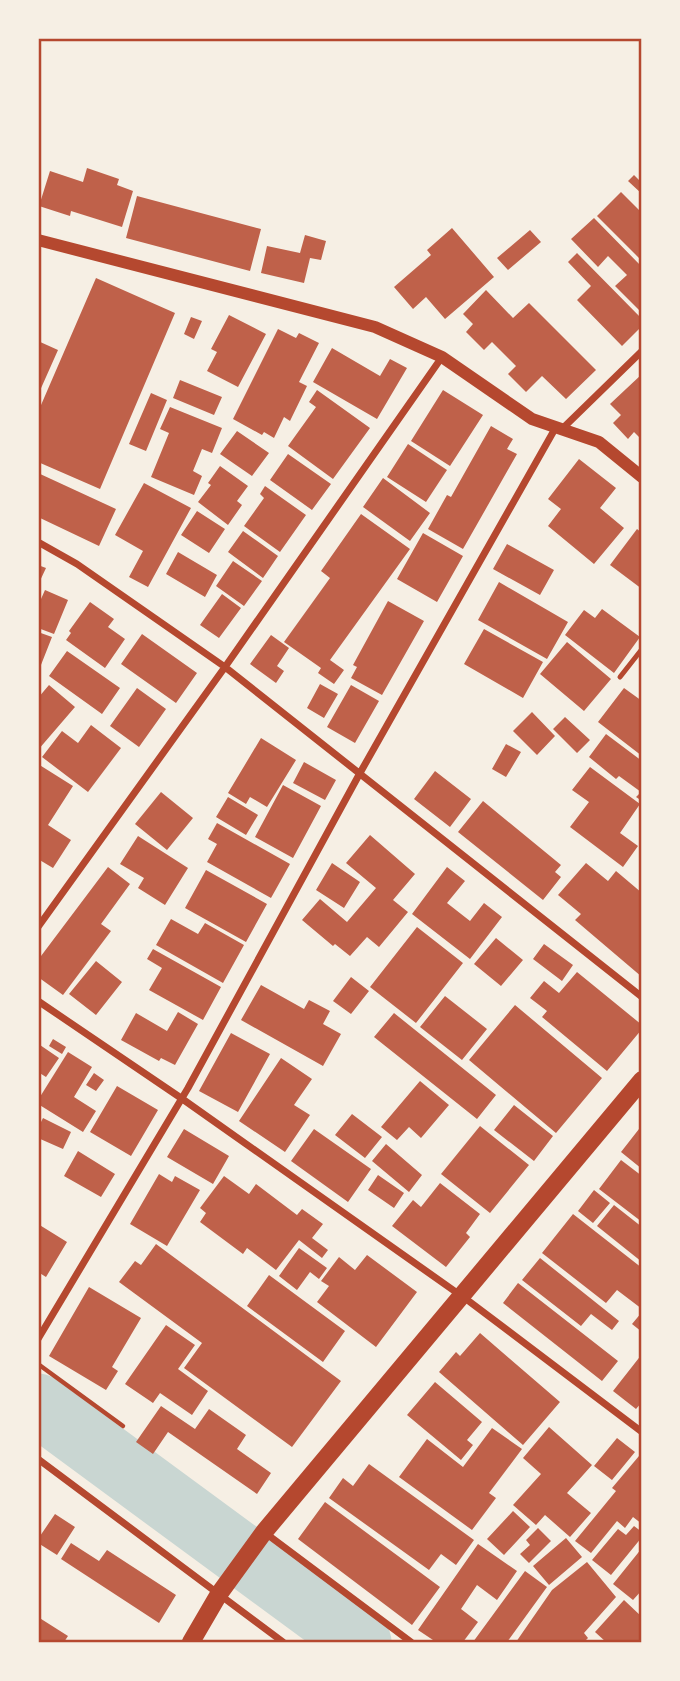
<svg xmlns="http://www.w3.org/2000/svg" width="680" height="1681" font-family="'Exo 2',sans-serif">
	<rect width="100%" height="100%" fill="#f6efe4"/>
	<path fill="#c9d6d2" d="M 38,1389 L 114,1446 L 103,1465 L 39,1416 Z"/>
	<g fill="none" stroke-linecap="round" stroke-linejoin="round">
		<path stroke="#c9d6d2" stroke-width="63" d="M 38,1405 L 360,1642"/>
	</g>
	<path fill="#bf614a" d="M 87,168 L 119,179 L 117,185 L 133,191 L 122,227 L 71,211 L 70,216 L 39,206 L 50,171 L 83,182 Z
		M 634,175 L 642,183 L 642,194 L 628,181 Z
		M 621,192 L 642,213 L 642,261 L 597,216 Z
		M 137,196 L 261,229 L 250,271 L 126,238 Z
		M 594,218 L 642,267 L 642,313 L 615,286 L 627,275 L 608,256 L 598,267 L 571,239 Z
		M 452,228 L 494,277 L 445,319 L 426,297 L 413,309 L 394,287 L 431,255 L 427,250 Z
		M 530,230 L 541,242 L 508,270 L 497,258 Z
		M 305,235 L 326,241 L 321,260 L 310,258 L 304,283 L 261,273 L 267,246 L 300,253 Z
		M 577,253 L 642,319 L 642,326 L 622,346 L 577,300 L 591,286 L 568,262 Z
		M 96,278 L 175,313 L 100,489 L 38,462 L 38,412 Z
		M 486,290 L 513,318 L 529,303 L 596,370 L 566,399 L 542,376 L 526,392 L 508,374 L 516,366 L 492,342 L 484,350 L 466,332 L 473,324 L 463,314 Z
		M 229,315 L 266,334 L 238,387 L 207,371 L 217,352 L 211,349 Z
		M 191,317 L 202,321 L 194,339 L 184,334 Z
		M 278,329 L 296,338 L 299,333 L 319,343 L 299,382 L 307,386 L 290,421 L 284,417 L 274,438 L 264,432 L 262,435 L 233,419 Z
		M 38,341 L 58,350 L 38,395 Z
		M 332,348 L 380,376 L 390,359 L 407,368 L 377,419 L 313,382 Z
		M 642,374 L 642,440 L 634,432 L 628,439 L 613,423 L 621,415 L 610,404 Z
		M 180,380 L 222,397 L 214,415 L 173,398 Z
		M 317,390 L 370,428 L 333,479 L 288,446 L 316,407 L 309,402 Z
		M 443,390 L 483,415 L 450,466 L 411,441 Z
		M 151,393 L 167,400 L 146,451 L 129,444 Z
		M 170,407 L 222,428 L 212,453 L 202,449 L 193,471 L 202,476 L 194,495 L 151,477 L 169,433 L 160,429 Z
		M 491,426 L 513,439 L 507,449 L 517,454 L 463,549 L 428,529 L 447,495 L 451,497 Z
		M 237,431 L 269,453 L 252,476 L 220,454 Z
		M 408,444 L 447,470 L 426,502 L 387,477 Z
		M 288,454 L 331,484 L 312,510 L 270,480 Z
		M 579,459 L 616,488 L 600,508 L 624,528 L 594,564 L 548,526 L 561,509 L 548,499 Z
		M 220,466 L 248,486 L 237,501 L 242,505 L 228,525 L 198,502 L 211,485 L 208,483 Z
		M 38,473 L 116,509 L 99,546 L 38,517 Z
		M 383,478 L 430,513 L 410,541 L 363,507 Z
		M 144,483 L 191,508 L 148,587 L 129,577 L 143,551 L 115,535 Z
		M 265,486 L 306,515 L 280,552 L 244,526 L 264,498 L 260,494 Z
		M 197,511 L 225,529 L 209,553 L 181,535 Z
		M 361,514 L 410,549 L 330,660 L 344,670 L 334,684 L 318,673 L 321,668 L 284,642 L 330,578 L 321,571 Z
		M 637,529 L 642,533 L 642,589 L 610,565 Z
		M 243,531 L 278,556 L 263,578 L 228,552 Z
		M 423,533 L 463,556 L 437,602 L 397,579 Z
		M 507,544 L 554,570 L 540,595 L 493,569 Z
		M 178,552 L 217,575 L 205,597 L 166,574 Z
		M 233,561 L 262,581 L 244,606 L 216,586 Z
		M 38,565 L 46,568 L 38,585 Z
		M 499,582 L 568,622 L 547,659 L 478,620 Z
		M 45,590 L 68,600 L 54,634 L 38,628 L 38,598 L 41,599 Z
		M 222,594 L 241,608 L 219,638 L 200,625 Z
		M 388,601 L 424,621 L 382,695 L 351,678 L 357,667 L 353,665 Z
		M 90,602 L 114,619 L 108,627 L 125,639 L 105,668 L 66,640 L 71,633 L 69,631 Z
		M 602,609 L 640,637 L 614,673 L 565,635 L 584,610 L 595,618 Z
		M 484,629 L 543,662 L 523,698 L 464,664 Z
		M 38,632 L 52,637 L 39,670 L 38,670 Z
		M 142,634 L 197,673 L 176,703 L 121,664 Z
		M 271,635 L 289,648 L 277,666 L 284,671 L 276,683 L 250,664 Z
		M 567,642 L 611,679 L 584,711 L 540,674 Z
		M 67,651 L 120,688 L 102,714 L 49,676 Z
		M 320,684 L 338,694 L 324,718 L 307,708 Z
		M 49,685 L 75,707 L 38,750 L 38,706 L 41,703 L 38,698 Z
		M 351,685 L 379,701 L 355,743 L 327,727 Z
		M 137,688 L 166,709 L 139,747 L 110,726 Z
		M 624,688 L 642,701 L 642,756 L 598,722 Z
		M 532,712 L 555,736 L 537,755 L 513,731 Z
		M 565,717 L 590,740 L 577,753 L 553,729 Z
		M 91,725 L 121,748 L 88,792 L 42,757 L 62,731 L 78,743 Z
		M 606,734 L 642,761 L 642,801 L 636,797 L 641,792 L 619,776 L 616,779 L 589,757 Z
		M 261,738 L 296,760 L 267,807 L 250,797 L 246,804 L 228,793 Z
		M 506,744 L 521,752 L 506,777 L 492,769 Z
		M 304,762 L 336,780 L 325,800 L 293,783 Z
		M 38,764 L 73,786 L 48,825 L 71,840 L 53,868 L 38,859 Z
		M 590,767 L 640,804 L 620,833 L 638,846 L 623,867 L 570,827 L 589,802 L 572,790 Z
		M 435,771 L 471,799 L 450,827 L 414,799 Z
		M 283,785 L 321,806 L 293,858 L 255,837 Z
		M 161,792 L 193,818 L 167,850 L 135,824 Z
		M 228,797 L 258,815 L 246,835 L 216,817 Z
		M 483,801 L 561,865 L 555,872 L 561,877 L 543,900 L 458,832 Z
		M 217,823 L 290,864 L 271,898 L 207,862 L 217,844 L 208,839 Z
		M 370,835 L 415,874 L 393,900 L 408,912 L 379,947 L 367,937 L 350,956 L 335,944 L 333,946 L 302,920 L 320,899 L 347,922 L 376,888 L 346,863 Z
		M 138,836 L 188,868 L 165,905 L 138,888 L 144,878 L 120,864 Z
		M 332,863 L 360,882 L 344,908 L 316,890 Z
		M 586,863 L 608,881 L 616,871 L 642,893 L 642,977 L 575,920 L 581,914 L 558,895 Z
		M 108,867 L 130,884 L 101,924 L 111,931 L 63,995 L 38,977 L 38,960 Z
		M 447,867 L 465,881 L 447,903 L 470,921 L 484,903 L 502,917 L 470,959 L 412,914 Z
		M 206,870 L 267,904 L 246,942 L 185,908 Z
		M 171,919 L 198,934 L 205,923 L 244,945 L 223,983 L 156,945 Z
		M 417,927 L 463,963 L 416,1023 L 370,987 Z
		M 496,938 L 523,960 L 501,986 L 474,964 Z
		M 544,944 L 573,965 L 562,981 L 533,959 Z
		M 153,949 L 221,987 L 203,1020 L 149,990 L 162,968 L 147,959 Z
		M 96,961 L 122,982 L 96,1015 L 69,994 Z
		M 577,972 L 642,1025 L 642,1029 L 607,1071 L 542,1017 L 547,1011 L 530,998 L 544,981 L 559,993 Z
		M 351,977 L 369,991 L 351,1014 L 333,1001 Z
		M 261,985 L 304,1009 L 309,1000 L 330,1011 L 323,1024 L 341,1034 L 323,1066 L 241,1020 Z
		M 445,996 L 487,1029 L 462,1060 L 420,1027 Z
		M 515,1005 L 602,1078 L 556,1133 L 469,1060 Z
		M 178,1012 L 198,1024 L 175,1065 L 161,1058 L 159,1061 L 121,1040 L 136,1013 L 167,1031 Z
		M 394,1013 L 496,1095 L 477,1119 L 374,1037 Z
		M 231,1033 L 270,1054 L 238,1112 L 199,1091 Z
		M 53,1039 L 66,1047 L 62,1054 L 49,1046 Z
		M 40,1045 L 59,1058 L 46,1077 L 38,1072 Z
		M 68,1052 L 92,1067 L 74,1097 L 96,1111 L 83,1132 L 38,1104 L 38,1100 Z
		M 281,1058 L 312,1079 L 294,1105 L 310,1115 L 285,1152 L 239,1121 Z
		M 94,1073 L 104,1080 L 96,1091 L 86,1085 Z
		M 420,1081 L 449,1105 L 421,1138 L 409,1127 L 397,1140 L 381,1127 Z
		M 117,1086 L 158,1110 L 131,1156 L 90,1132 Z
		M 514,1105 L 553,1136 L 534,1161 L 494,1130 Z
		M 352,1114 L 382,1137 L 365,1158 L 335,1135 Z
		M 43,1118 L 71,1132 L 63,1149 L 38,1138 L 38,1128 Z
		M 480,1126 L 529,1165 L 490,1213 L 441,1174 Z
		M 184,1129 L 229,1156 L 213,1184 L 167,1157 Z
		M 314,1129 L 371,1169 L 348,1202 L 291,1161 Z
		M 639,1129 L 642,1131 L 642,1169 L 621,1152 Z
		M 386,1144 L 422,1175 L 409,1192 L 372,1161 Z
		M 78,1151 L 115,1174 L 101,1197 L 64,1176 Z
		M 621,1160 L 642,1176 L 642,1222 L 599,1189 Z
		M 159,1174 L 172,1182 L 175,1176 L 200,1190 L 167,1246 L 130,1224 Z
		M 378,1175 L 404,1193 L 394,1208 L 368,1190 Z
		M 224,1176 L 249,1194 L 256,1184 L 297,1215 L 302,1209 L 323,1224 L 312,1238 L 328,1250 L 322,1258 L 299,1240 L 276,1270 L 247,1248 L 243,1254 L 200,1222 L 206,1213 L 200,1208 Z
		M 440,1183 L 480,1214 L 466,1233 L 470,1237 L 446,1267 L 392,1226 L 413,1200 L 421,1207 Z
		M 594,1190 L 610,1203 L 593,1223 L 578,1211 Z
		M 614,1205 L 642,1227 L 642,1262 L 597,1226 Z
		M 573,1214 L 642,1268 L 642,1309 L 617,1290 L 606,1303 L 542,1253 Z
		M 38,1224 L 67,1242 L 46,1277 L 38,1272 Z
		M 156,1244 L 341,1381 L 292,1447 L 184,1368 L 202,1343 L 119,1282 L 135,1261 L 141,1265 Z
		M 299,1248 L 327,1268 L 319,1279 L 310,1272 L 297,1290 L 279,1276 Z
		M 367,1255 L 417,1292 L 376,1347 L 317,1302 L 329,1286 L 321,1281 L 339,1257 L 355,1270 Z
		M 540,1258 L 619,1321 L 612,1330 L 591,1314 L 581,1326 L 522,1280 Z
		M 269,1275 L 345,1331 L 323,1362 L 247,1306 Z
		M 518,1283 L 618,1361 L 602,1381 L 503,1303 Z
		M 89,1287 L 141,1318 L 112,1367 L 118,1371 L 106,1390 L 49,1356 Z
		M 642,1312 L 642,1332 L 632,1324 Z
		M 166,1325 L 195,1345 L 178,1369 L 208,1391 L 192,1415 L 160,1393 L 153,1403 L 125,1384 Z
		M 480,1333 L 560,1402 L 523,1445 L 439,1372 L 456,1352 L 460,1356 Z
		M 642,1354 L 642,1402 L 636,1409 L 613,1391 Z
		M 435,1382 L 482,1422 L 467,1440 L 473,1445 L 461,1460 L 407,1415 Z
		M 161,1406 L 195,1429 L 209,1409 L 246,1435 L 237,1449 L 271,1473 L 257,1494 L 168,1432 L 153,1454 L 136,1442 Z
		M 549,1427 L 592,1465 L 567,1493 L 591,1513 L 570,1537 L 545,1515 L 536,1525 L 513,1505 L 541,1474 L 523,1458 Z
		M 492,1428 L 522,1449 L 489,1493 L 496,1498 L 472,1530 L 399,1477 L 427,1439 L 463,1467 Z
		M 617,1438 L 635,1452 L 612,1480 L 594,1466 Z
		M 639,1456 L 642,1458 L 642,1524 L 633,1517 L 625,1528 L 617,1521 L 591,1553 L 575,1541 L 616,1491 L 612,1488 Z
		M 369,1464 L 474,1540 L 456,1565 L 441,1554 L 429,1570 L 329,1498 L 343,1478 L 353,1486 Z
		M 325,1502 L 440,1587 L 412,1625 L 298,1539 Z
		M 513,1511 L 530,1527 L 504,1555 L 487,1539 Z
		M 55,1514 L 75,1527 L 57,1555 L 38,1543 L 38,1539 Z
		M 634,1526 L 642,1532 L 642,1537 L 611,1575 L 592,1560 L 618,1529 L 626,1535 Z
		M 538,1528 L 551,1541 L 529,1563 L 520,1554 L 530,1545 L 526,1540 Z
		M 566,1538 L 582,1557 L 549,1585 L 533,1566 Z
		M 71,1543 L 99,1561 L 107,1550 L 176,1595 L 159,1623 L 61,1559 Z
		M 478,1544 L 517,1571 L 497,1600 L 477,1585 L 461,1609 L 478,1622 L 463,1642 L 436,1642 L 418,1630 Z
		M 642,1548 L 642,1590 L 633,1600 L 613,1584 Z
		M 587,1562 L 616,1597 L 584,1633 L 588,1638 L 584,1642 L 516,1642 L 552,1590 Z
		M 525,1571 L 547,1587 L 507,1642 L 473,1642 Z
		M 624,1600 L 642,1617 L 642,1642 L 606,1642 L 595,1632 Z
		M 38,1617 L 68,1636 L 64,1642 L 38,1642 Z"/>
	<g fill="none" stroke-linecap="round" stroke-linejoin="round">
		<path stroke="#b5482f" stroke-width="4.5" d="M 38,1364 L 123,1426"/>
		<path stroke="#b5482f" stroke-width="5" d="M 620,677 L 642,649"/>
		<path stroke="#b5482f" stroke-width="7" d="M 562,429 L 642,351
			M 38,542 L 77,564 L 225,667 L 642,997
			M 38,927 L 225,667 L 442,357
			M 38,1001 L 181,1098 L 470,1302 L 642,1432
			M 38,1339 L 188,1088 L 360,773 L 556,427
			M 38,1459 L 283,1642
			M 264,1532 L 411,1642"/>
		<path stroke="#b5482f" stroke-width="12" d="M 38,240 L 375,327 L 442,357 L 532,419 L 599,442 L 642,477"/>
		<path stroke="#b5482f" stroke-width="18" d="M 191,1642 L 219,1594 L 264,1532 L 642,1080"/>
	</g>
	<rect width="680" height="1681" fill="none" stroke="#f6efe4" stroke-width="80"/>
	<rect x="40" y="40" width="600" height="1601" fill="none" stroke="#b5482f" stroke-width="2.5"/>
</svg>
